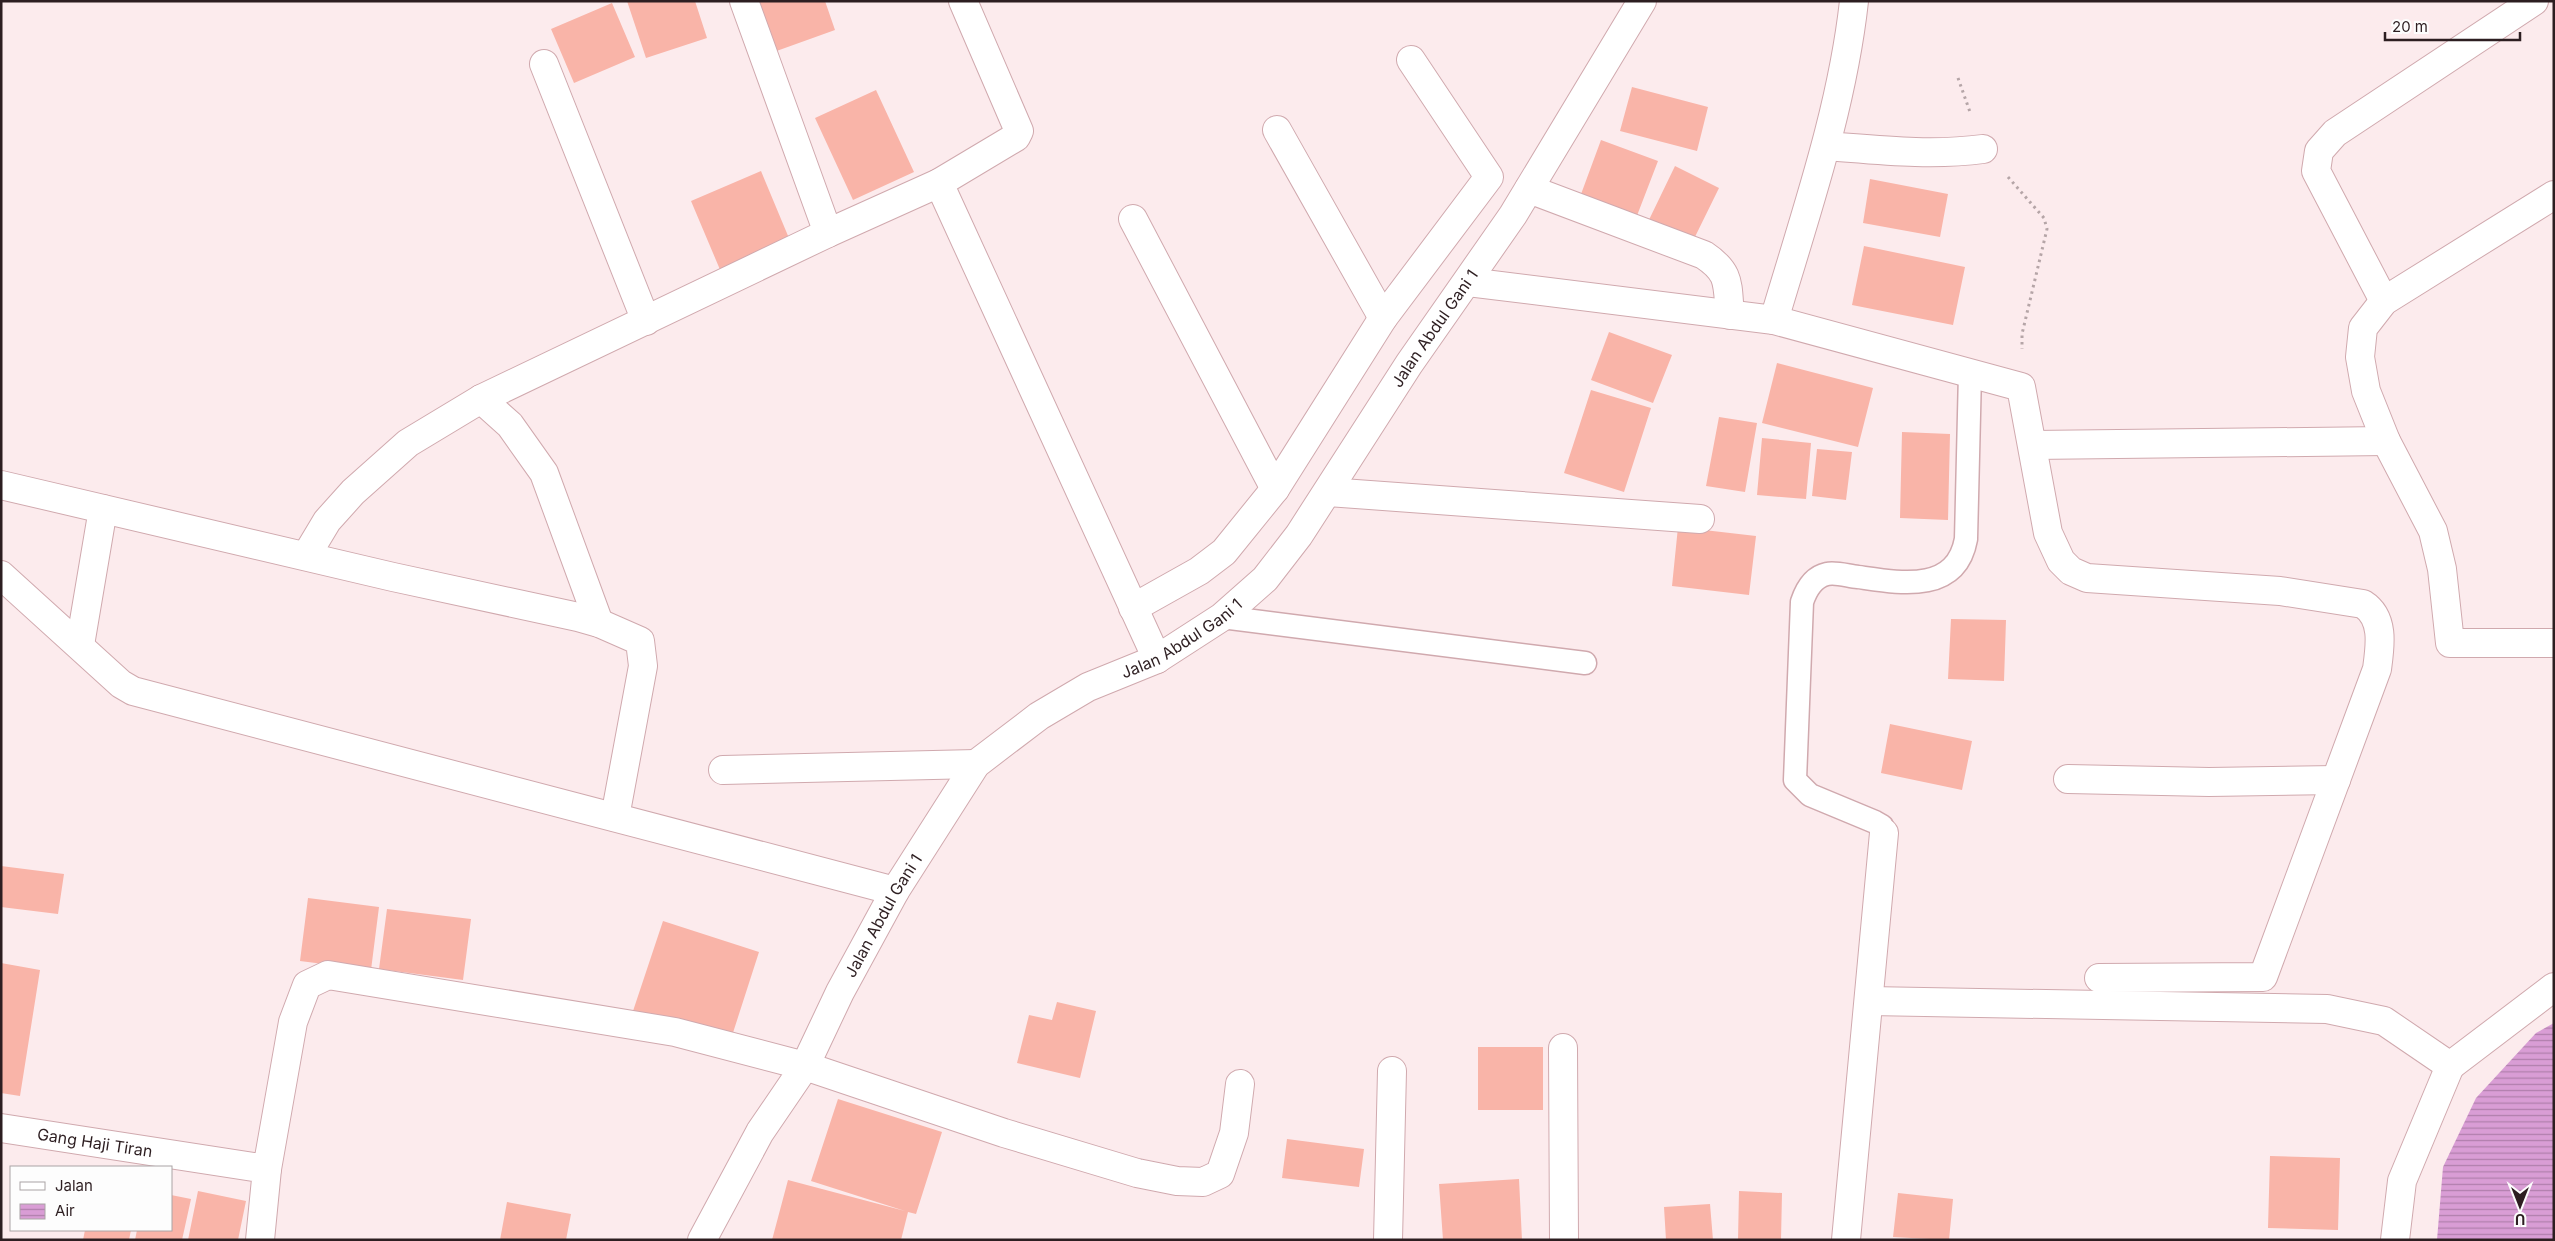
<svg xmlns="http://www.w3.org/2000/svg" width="2555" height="1241" font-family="Inter,sans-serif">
	<defs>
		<pattern id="water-rules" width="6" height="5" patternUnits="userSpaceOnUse" patternTransform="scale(1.25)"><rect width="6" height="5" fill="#d99dd5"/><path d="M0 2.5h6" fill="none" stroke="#b07fac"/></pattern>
	</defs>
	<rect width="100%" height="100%" fill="#fcebed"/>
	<path fill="url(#water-rules)" d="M 2554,1023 L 2554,1240 L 2437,1240 L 2443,1167 L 2476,1098 L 2536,1033 Z"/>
	<path fill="#f9b4a8" d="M 627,1 L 695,1 L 707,38 L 646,58 Z
		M 752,1 L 825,1 L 835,30 L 771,53 Z
		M 612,3 L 635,57 L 574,83 L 551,29 Z
		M 1632,87 L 1708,107 L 1697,151 L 1620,131 Z
		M 876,90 L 914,172 L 853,200 L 815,118 Z
		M 1601,140 L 1658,161 L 1633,226 L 1577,205 Z
		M 1675,166 L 1719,188 L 1690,247 L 1646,226 Z
		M 761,171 L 791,243 L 721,272 L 691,201 Z
		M 1870,179 L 1948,194 L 1940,237 L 1863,223 Z
		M 1864,246 L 1965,267 L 1953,325 L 1852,305 Z
		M 1609,332 L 1672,355 L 1653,403 L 1591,380 Z
		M 1777,363 L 1873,388 L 1858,447 L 1762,423 Z
		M 1591,390 L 1651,408 L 1624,492 L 1564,473 Z
		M 1719,417 L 1757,423 L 1745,492 L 1706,486 Z
		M 1902,432 L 1950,434 L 1948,520 L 1900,518 Z
		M 1762,438 L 1811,443 L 1806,499 L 1757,495 Z
		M 1817,449 L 1852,452 L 1846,500 L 1812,496 Z
		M 1678,527 L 1756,536 L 1749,595 L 1672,586 Z
		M 1951,619 L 2006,620 L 2004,681 L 1948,679 Z
		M 1890,724 L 1972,741 L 1962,790 L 1881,773 Z
		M 1,866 L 64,874 L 58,914 L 1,907 Z
		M 308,898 L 379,907 L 371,970 L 300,961 Z
		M 387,909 L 471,919 L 463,980 L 379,969 Z
		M 663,921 L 759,952 L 730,1042 L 633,1011 Z
		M 1,963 L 40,970 L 20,1096 L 1,1093 Z
		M 1057,1002 L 1096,1011 L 1080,1078 L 1017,1063 L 1029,1015 L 1052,1020 Z
		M 1478,1047 L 1543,1047 L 1543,1110 L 1478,1110 Z
		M 838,1099 L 942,1132 L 916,1214 L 908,1212 L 901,1240 L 772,1240 L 788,1180 L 905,1211 L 811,1181 Z
		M 1287,1139 L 1364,1149 L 1359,1187 L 1282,1178 Z
		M 2270,1156 L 2340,1158 L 2338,1230 L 2268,1228 Z
		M 1519,1179 L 1522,1240 L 1443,1240 L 1439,1184 Z
		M 198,1191 L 246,1201 L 238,1240 L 188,1240 Z
		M 1739,1191 L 1782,1193 L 1781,1240 L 1738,1240 Z
		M 1898,1193 L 1953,1199 L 1949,1240 L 1893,1237 Z
		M 171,1195 L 191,1199 L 182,1240 L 135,1240 L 137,1230 L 171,1230 Z
		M 507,1202 L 571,1214 L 566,1240 L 500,1240 Z
		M 1710,1204 L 1713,1240 L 1666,1240 L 1664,1207 Z
		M 85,1230 L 131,1230 L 129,1240 L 83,1240 Z"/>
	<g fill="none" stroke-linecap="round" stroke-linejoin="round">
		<defs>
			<path id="lane" d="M 1222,617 L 1585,663
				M 1884,833 L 1882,826 L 1875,822 L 1810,795 L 1795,780 L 1802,602 C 1806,590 1813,577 1827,574 C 1836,572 1848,576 1858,577 C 1900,583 1956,594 1966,539 L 1970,373"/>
			<g id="street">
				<path d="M 744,1 L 828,233"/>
				<path d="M 544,64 L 646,321"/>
				<path d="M 1277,130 L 1383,318"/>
				<path d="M 1826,146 C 1879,150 1930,156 1983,149"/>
				<path d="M 939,183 L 1157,659"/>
				<path d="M 1529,189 L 1704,255 C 1731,273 1727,284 1730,315"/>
				<path d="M 2554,195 L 2384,301 L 2363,328 L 2360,357 L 2366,391 L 2386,441 L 2433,531 L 2442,569 L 2450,643 L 2554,643"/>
				<path d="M 1133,219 L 1275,489"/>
				<path d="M 1468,282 L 1774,320 L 2021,387 L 2048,533 L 2061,561 L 2071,571 L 2087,578 L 2280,591 L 2363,604 C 2385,618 2380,647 2377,669 L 2263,977 L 2099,978"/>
				<path d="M 2384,301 L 2316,171 L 2319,151 L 2335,133 L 2534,1"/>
				<path d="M 1774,320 C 1805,215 1842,110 1854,1"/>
				<path d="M 481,399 L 510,425 L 544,473 L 599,623"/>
				<path d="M 2033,445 L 2386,441"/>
				<path d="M 1,485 L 393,577 L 578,617 L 599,623 L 640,641 L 643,666 L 615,817"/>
				<path d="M 1328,492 L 1700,519"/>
				<path d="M 306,556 L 327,521 L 353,492 L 408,443 L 481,399 L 828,233 L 939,183 L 1016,137 L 1019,131 L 963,1"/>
				<path d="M 1,575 L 121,684 L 133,691 L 895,891"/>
				<path d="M 1133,608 L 1199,571 L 1224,552 L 1275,489 L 1383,318 L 1489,177 L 1411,60"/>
				<path d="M 80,645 L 103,509"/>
				<path d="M 723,770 L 976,764"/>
				<path d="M 2068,779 L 2209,782 L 2336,780"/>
				<path d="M 1869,1001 L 2327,1009 L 2384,1021 L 2450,1066 L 2554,987"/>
				<path d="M 1563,1048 L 1564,1240"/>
				<path id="s1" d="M 1,1128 L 267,1169 L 260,1240"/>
				<path d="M 267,1169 L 293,1022 L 307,985 L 328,975 L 675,1032 L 805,1066 L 1004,1133 L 1137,1173 L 1177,1181 L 1203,1182 L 1220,1174 L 1234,1133 L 1240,1084"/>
				<path id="s2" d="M 702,1240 L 760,1132 L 805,1066 L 840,992 L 895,891 L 976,764 L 1039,716 L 1088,687 L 1157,659 L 1222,617 L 1265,579 L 1299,535 L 1409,364 L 1513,215 L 1642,1"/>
				<path d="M 1388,1240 L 1392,1071"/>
				<path d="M 1846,1240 L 1884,833"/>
				<path d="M 2395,1240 L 2402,1181 L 2450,1066"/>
			</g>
		</defs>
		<use href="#lane" stroke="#d0a9ae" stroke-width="25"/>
		<use href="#street" stroke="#d0a9ae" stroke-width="30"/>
		<path stroke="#b5a5a7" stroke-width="3" stroke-dasharray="2.5 4" stroke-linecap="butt" d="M 1958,78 L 1970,112
			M 2008,177 L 2044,218 L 2047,229 L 2022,334 L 2022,349"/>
		<use href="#lane" stroke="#fff" stroke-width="22"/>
		<use href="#street" stroke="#fff" stroke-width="28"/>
	</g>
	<g text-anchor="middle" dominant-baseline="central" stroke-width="5" stroke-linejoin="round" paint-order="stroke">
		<g font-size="16" fill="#2d1e21" stroke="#fdfdfd">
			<text stroke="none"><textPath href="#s2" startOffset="1198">Jalan Abdul Gani 1</textPath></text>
			<text stroke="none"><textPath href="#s2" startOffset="792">Jalan Abdul Gani 1</textPath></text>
			<text stroke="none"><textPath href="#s2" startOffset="372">Jalan Abdul Gani 1</textPath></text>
			<text stroke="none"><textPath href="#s1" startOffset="95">Gang Haji Tiran</textPath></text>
		</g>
	</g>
	<rect width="2555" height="1241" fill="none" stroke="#2d1e21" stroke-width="5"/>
	<rect x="10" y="1166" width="162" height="65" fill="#fdfdfd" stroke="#aaa4a5"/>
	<rect x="20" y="1182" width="25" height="8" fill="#ffffff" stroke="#aaa4a5"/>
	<text x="55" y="1191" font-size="15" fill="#2d1e21">Jalan</text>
	<rect x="20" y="1204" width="25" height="15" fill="url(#water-rules)" stroke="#aaa4a5"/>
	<text x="55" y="1216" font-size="15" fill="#2d1e21">Air</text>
	<g transform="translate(2520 1206) rotate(180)" stroke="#fdfdfd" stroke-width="4" paint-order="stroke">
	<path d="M0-4L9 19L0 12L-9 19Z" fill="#2d1e21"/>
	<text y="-8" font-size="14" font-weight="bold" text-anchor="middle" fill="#2d1e21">U</text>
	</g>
	<path d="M2385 32v8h135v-8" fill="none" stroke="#2d1e21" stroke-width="2.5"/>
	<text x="2392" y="32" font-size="15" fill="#2d1e21" stroke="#fdfdfd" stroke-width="4" paint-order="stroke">20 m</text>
</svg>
